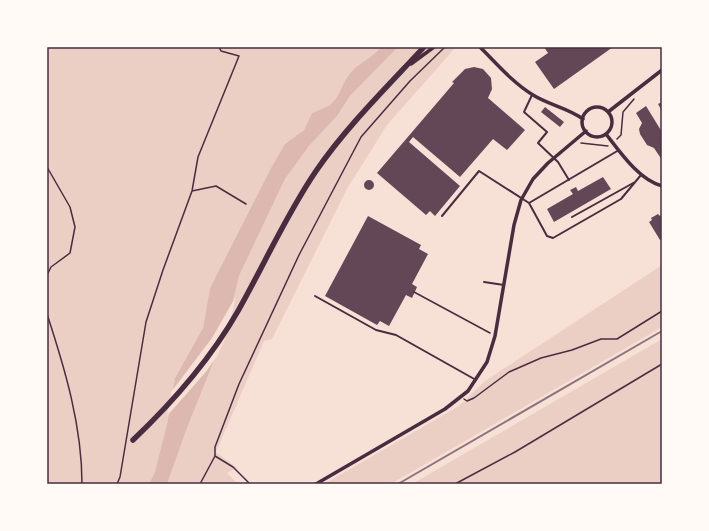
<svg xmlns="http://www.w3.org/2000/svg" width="709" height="531" font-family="'Noto Serif',serif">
	<rect width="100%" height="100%" fill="#f7e1d7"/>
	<path fill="#ebcfc5" d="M 47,47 L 381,47 C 373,57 361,62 352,71 C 342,81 341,96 330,105 C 325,108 318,110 312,113 L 304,130 L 285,144 L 271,168 L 210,288 L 203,328 L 175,378 L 167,424 L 155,473 L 149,484 L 47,484 Z
		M 398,47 L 456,47 L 387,125 L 347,189 L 272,339 L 264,341 L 216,452 L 237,468 L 227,473 L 238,484 L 167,484 L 187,428 L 226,331 L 239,276 L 285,179 L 309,146 L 337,116 L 350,96 Z
		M 662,265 L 662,327 L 391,484 L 324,484 L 459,406 L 485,381 Z
		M 662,339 L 662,484 L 412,484 Z"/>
	<path fill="#dcb8b0" d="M 381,47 L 398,47 L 350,96 L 337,116 L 309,146 L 285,179 L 239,276 L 226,331 L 187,428 L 167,484 L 149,484 L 155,472 L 167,424 L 175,378 L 203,328 L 210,288 L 271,168 L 285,144 L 304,130 L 312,113 C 318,110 325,108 330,105 C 341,96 342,81 352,71 C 361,62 373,57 381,47 Z"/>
	<path fill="#f7e1d7" d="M 236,296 L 228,331 L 218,355 L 205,373 L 167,416 L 171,392 L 212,338 Z"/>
	<path fill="#644757" d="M 544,47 L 613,47 L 554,89 L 535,62 L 548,53 Z
		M 474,67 L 483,69 L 491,78 L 492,89 L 488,98 L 525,130 L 507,150 L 493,139 L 460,177 L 413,137 L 409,142 L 460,186 L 435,216 L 430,211 L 426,215 L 377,173 L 454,83 L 452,82 L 465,69 Z
		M 662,102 L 662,111 L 658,104 Z
		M 646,106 L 662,132 L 662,160 L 654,148 L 647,145 L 640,134 L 639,129 L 642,123 L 636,113 Z
		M 545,107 L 564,122 L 560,127 L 541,112 Z
		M 603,177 L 611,189 L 554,222 L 547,209 L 573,194 L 570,190 L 576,187 L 578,191 Z
		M364 185a5 5 0 1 1 10 0a5 5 0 1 1-10 0Z
		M 658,214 L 660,216 L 662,214 L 662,239 L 660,240 L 649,222 L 652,220 L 651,218 Z
		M 368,216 L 421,245 L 419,249 L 428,254 L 412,284 L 417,287 L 412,298 L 406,295 L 389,326 L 380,321 L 377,325 L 325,296 Z"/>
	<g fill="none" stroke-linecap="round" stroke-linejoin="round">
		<path stroke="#4a2c40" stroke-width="1.5" d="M 617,139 L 621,135 L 623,112 L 634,99
			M 581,143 L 608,146
			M 47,167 L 70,207 L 75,227 L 70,253 L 51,267 L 47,275
			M 192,191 L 216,186 L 246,204
			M 414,292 L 490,333
			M 47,314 C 65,369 82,426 82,484
			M 464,399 L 467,401 L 474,398 L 509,372 L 541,358 L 572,350 L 601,339 L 617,339 L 662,311
			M 215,456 L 233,467 L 250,484
			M 117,484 L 120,477 L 146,322 L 163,270 L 192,191 L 198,157 L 239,56 L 221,51 L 219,47
			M 200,484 L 215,456 L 215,447 L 239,384 L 299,255 L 361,137 L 410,81 L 445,47
			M 455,484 L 515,452 L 662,364"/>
		<path stroke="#4a2c40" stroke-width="2" d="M 532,95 L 524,112 L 547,132 L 538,143 L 558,162 L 569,180
			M 529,203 L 547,236 L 553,238 L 621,199 L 641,175
			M 442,216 L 479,171 L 529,203 L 619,150
			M 572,217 L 635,182
			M 484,282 L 504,285
			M 315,296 L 376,330 L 396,335 L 476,380"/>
		<path stroke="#4a2c40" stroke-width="3.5" d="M 480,47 C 496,63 513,83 533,95 C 549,105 568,108 583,119
			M 411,64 L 434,47
			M582 122a15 15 0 1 1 30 0a15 15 0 1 1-30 0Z
			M 608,112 L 662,70
			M 606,134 C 620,152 639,180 662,186
			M 316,484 L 445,409 L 468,391 L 487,362 L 495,336 L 514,225 L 521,200 L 533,179 L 548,163 L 586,131"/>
		<path stroke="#4a2c40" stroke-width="5.5" d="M 133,440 C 173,402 210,360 238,311 C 264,265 286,215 316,171 C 347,126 387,87 424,47"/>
		<path stroke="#8f747c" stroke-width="2" d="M 398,484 L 662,331"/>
	</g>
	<rect width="709" height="531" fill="none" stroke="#fffaf5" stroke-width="96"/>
	<rect x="48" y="48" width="613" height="435" fill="none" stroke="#4a2c40" stroke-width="1.5"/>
</svg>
